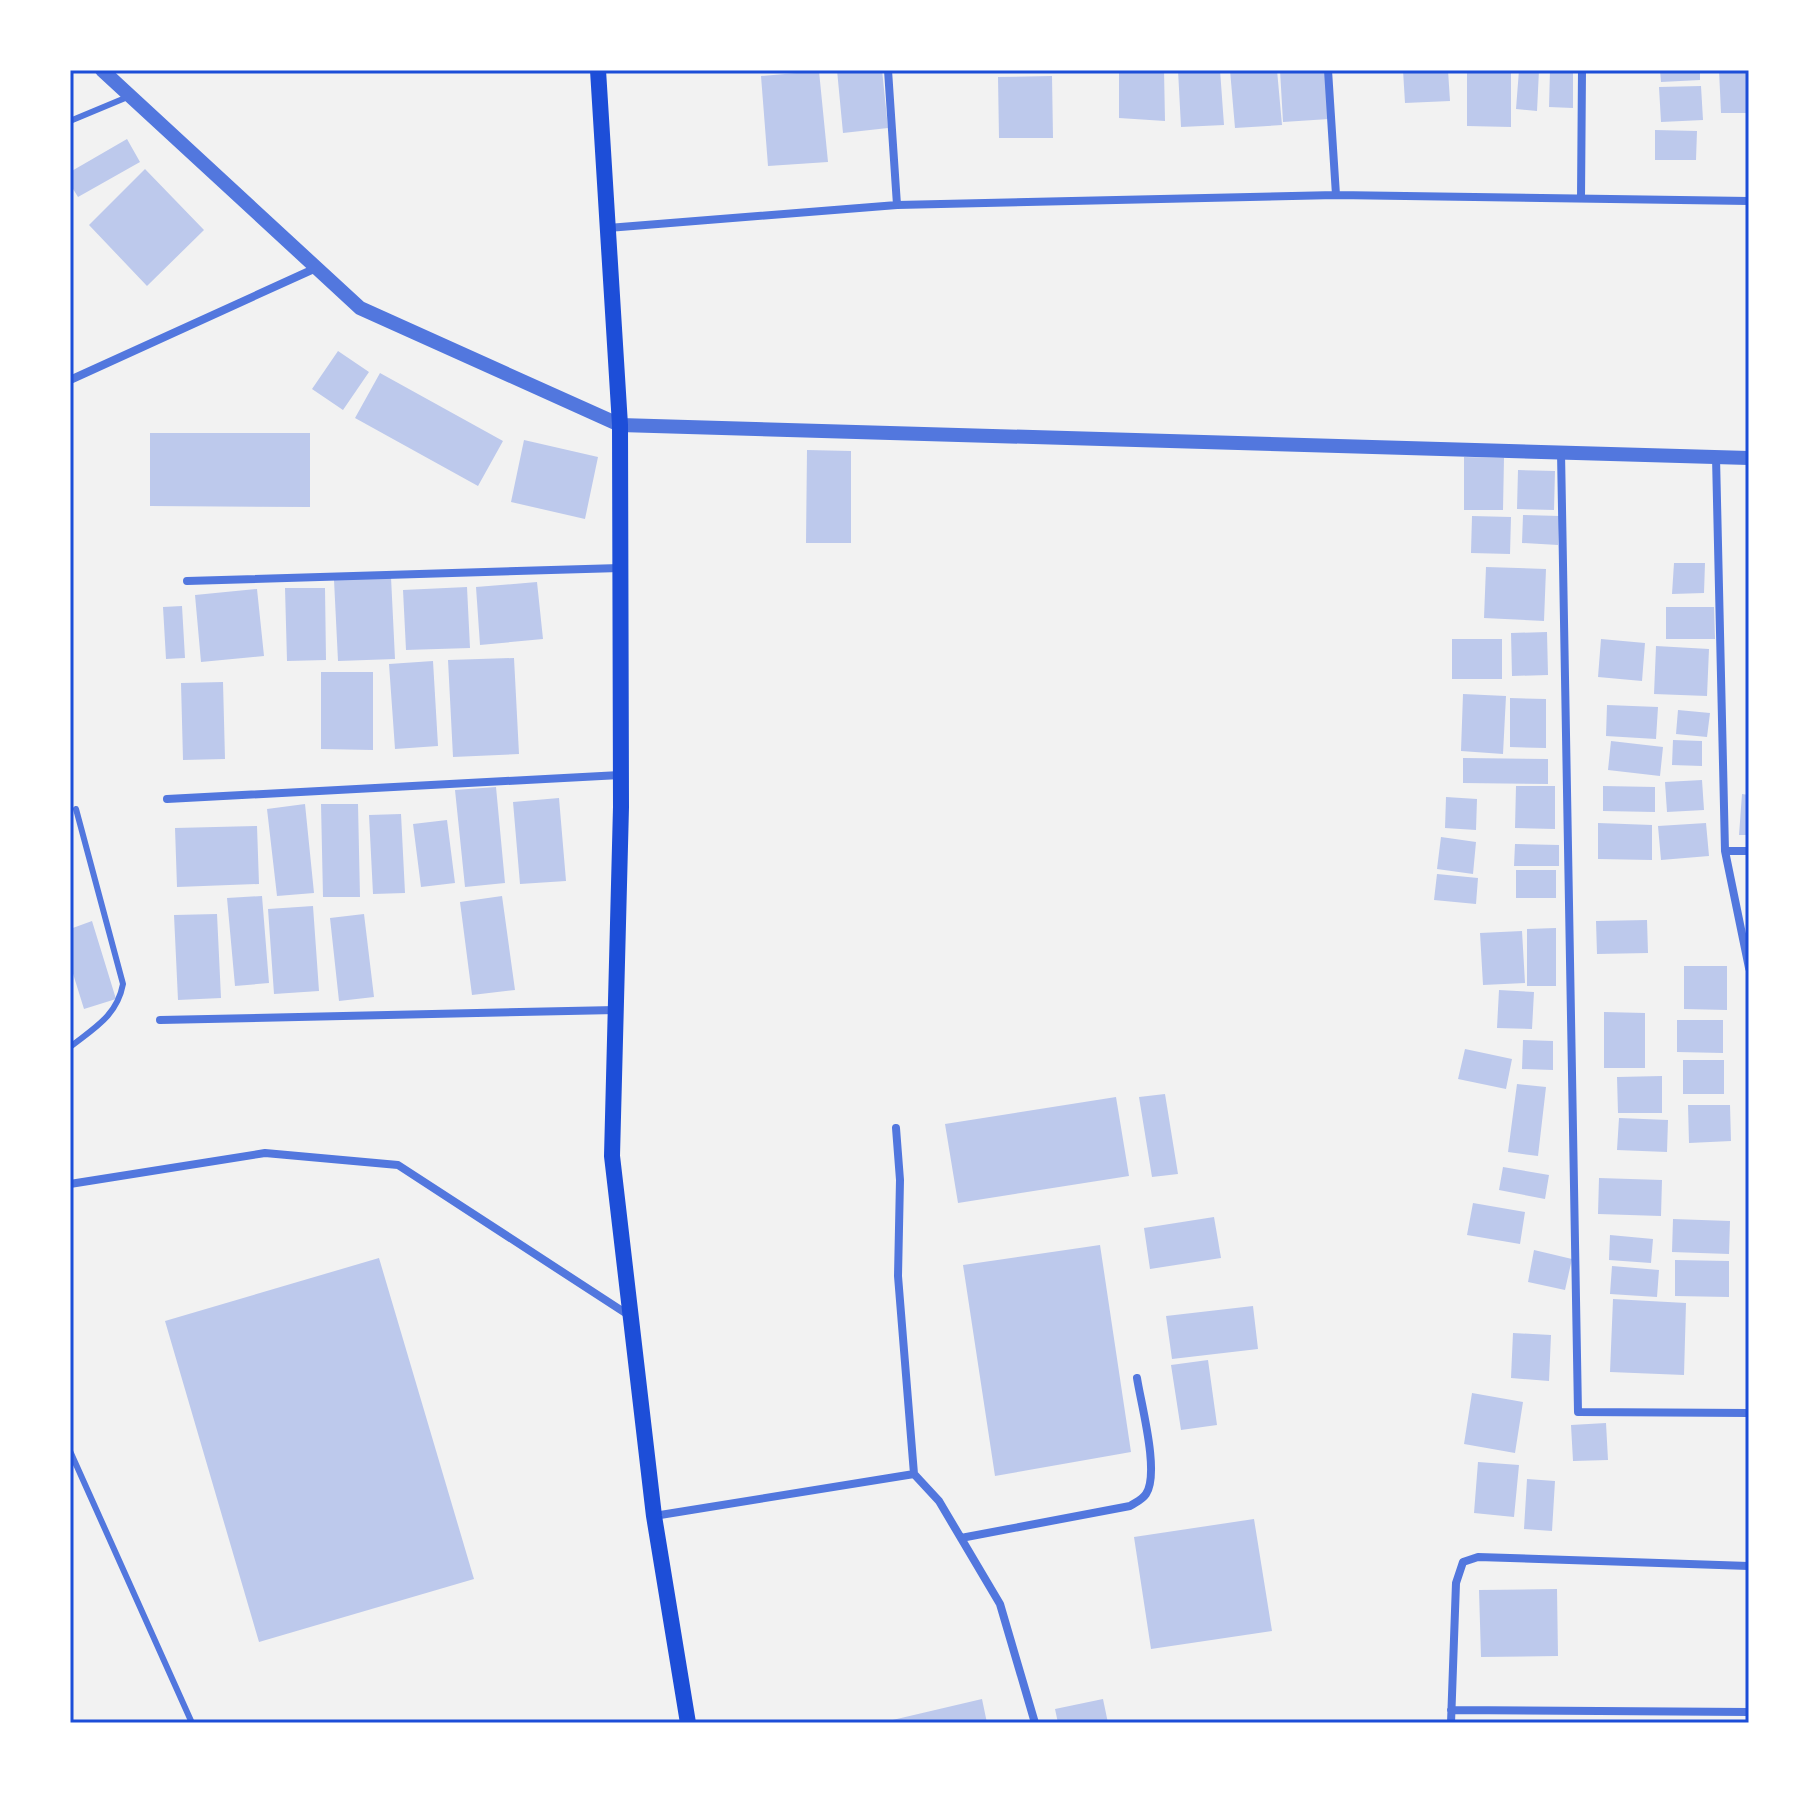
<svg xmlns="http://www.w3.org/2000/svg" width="1819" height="1793" font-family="Quicksand,sans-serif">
	<rect width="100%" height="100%" fill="#f2f2f2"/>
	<path fill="#bdc9ec" d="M 837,70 L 882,70 L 888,128 L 843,133 Z
		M 1119,70 L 1164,70 L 1165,121 L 1119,118 Z
		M 1178,70 L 1220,70 L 1224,125 L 1181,127 Z
		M 1230,70 L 1277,70 L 1282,125 L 1235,128 Z
		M 1280,70 L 1326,70 L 1329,119 L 1283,122 Z
		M 1403,70 L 1448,70 L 1450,101 L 1405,103 Z
		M 1467,70 L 1511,70 L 1511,127 L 1467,126 Z
		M 1519,70 L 1539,70 L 1537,111 L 1516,109 Z
		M 1550,70 L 1573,70 L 1573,108 L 1549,107 Z
		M 1660,70 L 1700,70 L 1700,80 L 1661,82 Z
		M 1719,70 L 1749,70 L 1749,113 L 1721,113 Z
		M 819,71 L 828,162 L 768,166 L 761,76 Z
		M 1052,76 L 1053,138 L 999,138 L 998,77 Z
		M 1701,86 L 1703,120 L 1661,122 L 1659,87 Z
		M 1655,130 L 1697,131 L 1696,160 L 1655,160 Z
		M 127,139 L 140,162 L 78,197 L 70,184 L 70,172 Z
		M 145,169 L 204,230 L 147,286 L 89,225 Z
		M 338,351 L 369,372 L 343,410 L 312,389 Z
		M 380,373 L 503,441 L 478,486 L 355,418 Z
		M 150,433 L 310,433 L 310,507 L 150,506 Z
		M 524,440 L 598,457 L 585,519 L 511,502 Z
		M 807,450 L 851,451 L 851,543 L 806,543 Z
		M 1464,457 L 1504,458 L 1503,510 L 1464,510 Z
		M 1518,470 L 1555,471 L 1554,510 L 1517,509 Z
		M 1523,515 L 1559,516 L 1558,545 L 1522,543 Z
		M 1472,516 L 1511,517 L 1510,554 L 1471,553 Z
		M 1674,563 L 1705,563 L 1704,593 L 1672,594 Z
		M 1486,567 L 1546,569 L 1544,621 L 1484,618 Z
		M 391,577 L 395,659 L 338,661 L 334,580 Z
		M 537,582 L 543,639 L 480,645 L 476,587 Z
		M 467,587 L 470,648 L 406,650 L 403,590 Z
		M 285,588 L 325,588 L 326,660 L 287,661 Z
		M 257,589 L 264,656 L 201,662 L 195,595 Z
		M 182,606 L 185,658 L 166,659 L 163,607 Z
		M 1666,607 L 1714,607 L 1715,639 L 1666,639 Z
		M 1547,632 L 1548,675 L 1512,676 L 1511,633 Z
		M 1452,639 L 1502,639 L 1502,679 L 1452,679 Z
		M 1601,639 L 1645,643 L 1642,681 L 1598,677 Z
		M 1656,646 L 1709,649 L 1707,696 L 1654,694 Z
		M 514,658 L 519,754 L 453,757 L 448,660 Z
		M 433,661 L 438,746 L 395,749 L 389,664 Z
		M 321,672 L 373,672 L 373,750 L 321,749 Z
		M 223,682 L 225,759 L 183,760 L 181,683 Z
		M 1463,694 L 1506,696 L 1503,754 L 1461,751 Z
		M 1510,698 L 1546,699 L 1546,748 L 1510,747 Z
		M 1607,705 L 1658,707 L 1656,739 L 1606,736 Z
		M 1678,710 L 1710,713 L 1707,737 L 1676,734 Z
		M 1673,740 L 1702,741 L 1702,766 L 1672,765 Z
		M 1611,741 L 1663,747 L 1660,776 L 1608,770 Z
		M 1463,758 L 1548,759 L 1548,784 L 1463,783 Z
		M 1702,780 L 1704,810 L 1667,812 L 1665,782 Z
		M 1516,786 L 1555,786 L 1555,829 L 1515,828 Z
		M 1603,786 L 1655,787 L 1655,812 L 1603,811 Z
		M 496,787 L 505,883 L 465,887 L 455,790 Z
		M 1742,794 L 1749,795 L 1749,835 L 1739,835 Z
		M 1446,797 L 1477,799 L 1476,830 L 1445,828 Z
		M 559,798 L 566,881 L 520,884 L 513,802 Z
		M 305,804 L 314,893 L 277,896 L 267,809 Z
		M 321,804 L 358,804 L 360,897 L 323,897 Z
		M 401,814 L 405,893 L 373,894 L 369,815 Z
		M 447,820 L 455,883 L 421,887 L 413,824 Z
		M 1598,823 L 1652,825 L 1652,860 L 1598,859 Z
		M 1706,823 L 1709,856 L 1661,860 L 1658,826 Z
		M 257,826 L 259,884 L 177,887 L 175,828 Z
		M 1441,837 L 1476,842 L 1473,874 L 1437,869 Z
		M 1515,844 L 1559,845 L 1559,866 L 1514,866 Z
		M 1516,870 L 1556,870 L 1556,898 L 1516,898 Z
		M 1437,874 L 1478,878 L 1476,904 L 1434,900 Z
		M 262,896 L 269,983 L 235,986 L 227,898 Z
		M 502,896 L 515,990 L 472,995 L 460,902 Z
		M 313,906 L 319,991 L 274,994 L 268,909 Z
		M 217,914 L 221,998 L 178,1000 L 174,915 Z
		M 364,914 L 374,997 L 339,1001 L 330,918 Z
		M 1647,920 L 1648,953 L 1597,954 L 1596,921 Z
		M 92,921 L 116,999 L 84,1009 L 70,964 L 70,929 Z
		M 1556,928 L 1556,986 L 1527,986 L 1527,929 Z
		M 1522,931 L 1525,983 L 1483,985 L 1480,933 Z
		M 1684,966 L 1727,966 L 1727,1010 L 1684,1009 Z
		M 1499,990 L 1534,992 L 1532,1029 L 1497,1028 Z
		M 1604,1012 L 1645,1013 L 1645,1068 L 1604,1068 Z
		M 1677,1020 L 1723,1020 L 1723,1053 L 1677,1052 Z
		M 1523,1040 L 1553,1041 L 1553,1070 L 1522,1069 Z
		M 1465,1049 L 1512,1059 L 1506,1089 L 1458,1079 Z
		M 1683,1060 L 1724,1060 L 1724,1094 L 1683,1094 Z
		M 1662,1076 L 1662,1113 L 1618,1113 L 1617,1077 Z
		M 1517,1084 L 1546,1087 L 1538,1156 L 1508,1152 Z
		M 1165,1094 L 1178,1174 L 1152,1177 L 1139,1097 Z
		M 1116,1097 L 1129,1176 L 958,1203 L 945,1124 Z
		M 1688,1105 L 1730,1105 L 1731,1141 L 1689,1143 Z
		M 1619,1118 L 1668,1120 L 1667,1152 L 1617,1150 Z
		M 1503,1167 L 1549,1175 L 1545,1199 L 1499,1190 Z
		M 1599,1178 L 1662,1180 L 1661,1216 L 1598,1214 Z
		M 1473,1203 L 1525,1212 L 1520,1244 L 1467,1235 Z
		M 1214,1217 L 1221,1258 L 1150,1269 L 1144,1228 Z
		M 1673,1219 L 1730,1221 L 1729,1254 L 1672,1252 Z
		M 1610,1235 L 1653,1239 L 1651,1263 L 1609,1260 Z
		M 1100,1245 L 1131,1452 L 995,1476 L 963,1265 Z
		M 1534,1250 L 1572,1259 L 1565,1290 L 1528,1282 Z
		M 379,1258 L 474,1579 L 259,1642 L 165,1321 Z
		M 1675,1260 L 1729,1261 L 1729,1297 L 1675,1296 Z
		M 1612,1266 L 1659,1270 L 1657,1297 L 1610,1294 Z
		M 1613,1299 L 1686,1303 L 1684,1375 L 1610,1372 Z
		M 1253,1306 L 1258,1349 L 1172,1359 L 1166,1316 Z
		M 1513,1333 L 1551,1335 L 1549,1381 L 1511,1378 Z
		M 1208,1360 L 1217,1425 L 1181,1430 L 1171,1365 Z
		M 1472,1393 L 1523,1402 L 1515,1453 L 1464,1444 Z
		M 1606,1423 L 1608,1460 L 1573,1461 L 1571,1425 Z
		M 1478,1462 L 1519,1465 L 1514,1517 L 1474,1513 Z
		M 1527,1479 L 1555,1481 L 1552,1531 L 1524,1529 Z
		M 1254,1519 L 1272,1631 L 1151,1649 L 1134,1537 Z
		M 1557,1589 L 1558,1656 L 1481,1657 L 1479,1590 Z
		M 982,1699 L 987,1723 L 884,1723 L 884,1722 Z
		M 1103,1699 L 1108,1723 L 1058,1723 L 1055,1709 Z"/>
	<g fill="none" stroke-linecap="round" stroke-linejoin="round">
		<path stroke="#5277de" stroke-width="6" d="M 70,121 L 130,96
			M 70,1047 C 94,1028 117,1016 123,984 L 76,809
			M 70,1451 L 192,1723"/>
		<path stroke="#5277de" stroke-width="8" d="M 1336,195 L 1749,201
			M 1581,198 L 1582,70
			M 897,205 L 1336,195 L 1328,70
			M 608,228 L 897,205 L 888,70
			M 70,380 L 316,268
			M 1561,452 L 1578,1412 L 1749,1413
			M 1716,457 L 1725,851 L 1749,968
			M 187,581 L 620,568
			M 167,799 L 620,775
			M 1725,851 L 1749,851
			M 160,1020 L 616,1010
			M 896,1128 L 900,1180 L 898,1276 L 914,1474
			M 70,1184 L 265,1153 L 398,1165 L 630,1316
			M 654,1516 L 914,1474 L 939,1501 L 1000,1604 L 1035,1723
			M 961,1538 L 1130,1506 C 1136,1502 1142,1500 1146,1494 C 1160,1473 1141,1404 1137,1378
			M 1451,1710 L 1749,1712
			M 1451,1723 L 1456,1583 L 1463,1562 L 1478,1557 L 1749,1566"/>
		<path stroke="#5277de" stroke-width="14" d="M 102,70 L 360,308 L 620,425 L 1749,458"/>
		<path stroke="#1d4ed8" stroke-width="16" d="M 598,70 L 620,425 L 621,807 L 612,1156 L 654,1516 L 688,1723"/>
	</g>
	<rect width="1819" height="1793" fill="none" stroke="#ffffff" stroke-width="144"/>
	<rect x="72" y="72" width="1675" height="1649" fill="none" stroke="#1d4ed8" stroke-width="3"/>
</svg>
